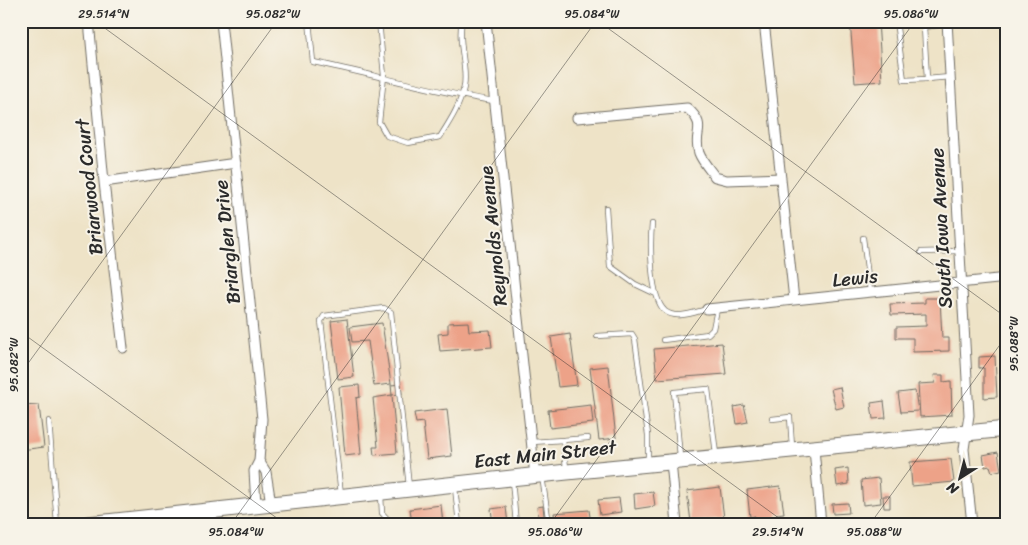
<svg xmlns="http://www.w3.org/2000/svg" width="1028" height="545" font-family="Sriracha,sans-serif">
	<rect width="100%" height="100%" fill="#f7f3e8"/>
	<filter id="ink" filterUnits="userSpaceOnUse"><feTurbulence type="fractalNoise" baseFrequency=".02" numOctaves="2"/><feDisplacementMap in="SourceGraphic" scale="10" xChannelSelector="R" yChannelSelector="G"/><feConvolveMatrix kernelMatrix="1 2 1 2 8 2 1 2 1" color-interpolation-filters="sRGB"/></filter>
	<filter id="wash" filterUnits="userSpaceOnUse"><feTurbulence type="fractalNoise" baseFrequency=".0096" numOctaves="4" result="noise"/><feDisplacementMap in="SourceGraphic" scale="20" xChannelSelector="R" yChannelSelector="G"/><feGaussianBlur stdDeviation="1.12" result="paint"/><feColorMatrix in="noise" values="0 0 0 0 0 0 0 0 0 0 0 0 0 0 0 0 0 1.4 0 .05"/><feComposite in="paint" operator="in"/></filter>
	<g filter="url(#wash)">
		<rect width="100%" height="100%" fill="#eee3c7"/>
		<g id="blocks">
			<path fill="#eda288" d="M 850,21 L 878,21 L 882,81 L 855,83 Z
				M 925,298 L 940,298 L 942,338 L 949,338 L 949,351 L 913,352 L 913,338 L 896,338 L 896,327 L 926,326 L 926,314 L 891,315 L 890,304 L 925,303 Z
				M 347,319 L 354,377 L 338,379 L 331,321 Z
				M 468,322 L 469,331 L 490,330 L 492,347 L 440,351 L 438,334 L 448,333 L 448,323 Z
				M 382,323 L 391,384 L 374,386 L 368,341 L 352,342 L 350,327 Z
				M 570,334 L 577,385 L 558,387 L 551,337 Z
				M 722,343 L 726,374 L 657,379 L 654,349 Z
				M 995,356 L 997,397 L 984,398 L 984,368 L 979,368 L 979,357 Z
				M 608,366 L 616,438 L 599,440 L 590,368 Z
				M 934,375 L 943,375 L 943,382 L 951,381 L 952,415 L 920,417 L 918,384 L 935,383 Z
				M 401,384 L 402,394 L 392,395 L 397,453 L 374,455 L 373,447 L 378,447 L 373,398 L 392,395 L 391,385 Z
				M 359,385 L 360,397 L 356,398 L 361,454 L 345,456 L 339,387 Z
				M 840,387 L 844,407 L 836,409 L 831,389 Z
				M 915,391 L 918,411 L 901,412 L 898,393 Z
				M 884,401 L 886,418 L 873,419 L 871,403 Z
				M 39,405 L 44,447 L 21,450 L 21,406 Z
				M 591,405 L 593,423 L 550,428 L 548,410 Z
				M 744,405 L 748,422 L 737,424 L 734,407 Z
				M 447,409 L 452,456 L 427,459 L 423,422 L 416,423 L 414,413 Z
				M 998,452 L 1001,470 L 992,472 L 990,466 L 985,467 L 983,455 Z
				M 951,459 L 954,482 L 912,486 L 910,462 Z
				M 848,468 L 849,484 L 837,486 L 835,470 Z
				M 879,478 L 881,503 L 863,505 L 861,480 Z
				M 780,486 L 784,513 L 777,514 L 778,522 L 756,524 L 755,516 L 750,517 L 747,490 Z
				M 720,487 L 724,518 L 691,522 L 687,491 Z
				M 653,492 L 655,506 L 635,509 L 634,494 Z
				M 883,496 L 890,496 L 890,508 L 884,508 Z
				M 619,498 L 621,512 L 600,515 L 598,500 Z
				M 848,503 L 849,513 L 833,514 L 832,504 Z
				M 441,505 L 443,524 L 412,524 L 410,509 Z
				M 543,506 L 545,524 L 539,524 L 537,507 Z
				M 506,507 L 508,524 L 493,524 L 491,509 Z
				M 589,510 L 591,524 L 555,524 L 554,513 Z"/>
		</g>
	</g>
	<g filter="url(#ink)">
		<use href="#blocks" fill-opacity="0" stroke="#6f6b62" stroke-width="1"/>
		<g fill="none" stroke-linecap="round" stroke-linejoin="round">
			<defs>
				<path id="lane" d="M 309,21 L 313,62 C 373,74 433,92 494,101
					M 379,21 L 384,76 L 379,122 L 387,136 L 408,143 L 440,137 C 450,121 460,106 464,87 C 468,66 457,43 462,21
					M 896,21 L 904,80 L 927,79
					M 947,24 L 924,27 L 927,79 L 950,77
					M 606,208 L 610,266 L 635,284 L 656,294
					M 652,224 C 650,243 650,298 665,311 C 676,320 695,312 707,309
					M 863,238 L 870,291
					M 921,252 L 959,251
					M 597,336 L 632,334 L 635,339 L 648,435 L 648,463
					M 663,340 L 708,334 L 713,329 L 717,309
					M 772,419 L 790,417 L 792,447
					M 49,421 L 57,524
					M 532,442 L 563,440
					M 680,457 L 674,392 L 708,389 L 716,454
					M 566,468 L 563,440 L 588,438
					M 542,476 L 549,524
					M 512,480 L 516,524
					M 455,488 L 459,524
					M 341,494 L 321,321 L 324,316 L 384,308 L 391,312 L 409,487
					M 381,495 L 382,513 L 392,524"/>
				<path id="street" d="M 89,21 L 104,182 L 123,348
					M 221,21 L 262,419 L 259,461 L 254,471 L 256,505
					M 486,21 L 535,476
					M 764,21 L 794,300
					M 947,21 L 969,415 L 964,449 L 972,524
					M 577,118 L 687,108 C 709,127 692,132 699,153 C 702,161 710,170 715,177 L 727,180 L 781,178
					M 104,182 L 236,163
					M 707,309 L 1007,278
					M 814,449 L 821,524
					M 259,461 L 266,472 L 271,504
					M 671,462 L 677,524"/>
				<path id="primary" d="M 88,524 L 567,472 L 1007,429"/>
			</defs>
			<use href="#lane" stroke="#6f6b62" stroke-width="6"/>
			<use href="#street" stroke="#6f6b62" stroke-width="11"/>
			<use href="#primary" stroke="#6f6b62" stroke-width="17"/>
			<use href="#lane" stroke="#fff" stroke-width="4.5"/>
			<use href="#street" stroke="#fff" stroke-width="9"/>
			<use href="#primary" stroke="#fff" stroke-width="15"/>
		</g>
	</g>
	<path fill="none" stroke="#2b2b2b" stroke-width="1" stroke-opacity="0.45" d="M 95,21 L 787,524M 598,21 L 1007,318M 21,332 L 285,524M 21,373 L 277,21M 231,524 L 596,21M 550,524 L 915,21M 870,524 L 1007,335"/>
	<g text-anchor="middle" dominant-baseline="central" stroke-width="4" stroke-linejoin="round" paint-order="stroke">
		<g font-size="19" fill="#2b2b2b" stroke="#f7f3e8">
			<text transform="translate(89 187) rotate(-96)">Briarwood Court</text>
			<text transform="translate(941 228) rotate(-93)">South Iowa Avenue</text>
			<text transform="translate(493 236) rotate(-96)">Reynolds Avenue</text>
			<text transform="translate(227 242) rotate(-96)">Briarglen Drive</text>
			<text transform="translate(855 278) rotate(-6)">Lewis</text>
			<text transform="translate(545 454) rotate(-6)">East Main Street</text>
		</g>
	</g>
	<rect width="1028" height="545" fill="none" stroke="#f7f3e8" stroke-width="55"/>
	<g transform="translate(960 478) rotate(216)" stroke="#f7f3e8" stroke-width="4" paint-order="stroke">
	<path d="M0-4L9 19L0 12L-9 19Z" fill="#2b2b2b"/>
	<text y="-8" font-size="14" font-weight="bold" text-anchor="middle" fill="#2b2b2b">N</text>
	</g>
	<rect x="28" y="28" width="972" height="490" fill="none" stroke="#2b2b2b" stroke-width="2"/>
	<g font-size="12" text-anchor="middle" fill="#2b2b2b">
		<text x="104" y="18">29.514°N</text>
		<text x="273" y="18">95.082°W</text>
		<text x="592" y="18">95.084°W</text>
		<text x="911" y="18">95.086°W</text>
		<text transform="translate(1014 344) rotate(-90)" y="4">95.088°W</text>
		<text transform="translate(14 365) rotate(-90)" y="4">95.082°W</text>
		<text x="236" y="536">95.084°W</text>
		<text x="555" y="536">95.086°W</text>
		<text x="778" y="536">29.514°N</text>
		<text x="874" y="536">95.088°W</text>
	</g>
</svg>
